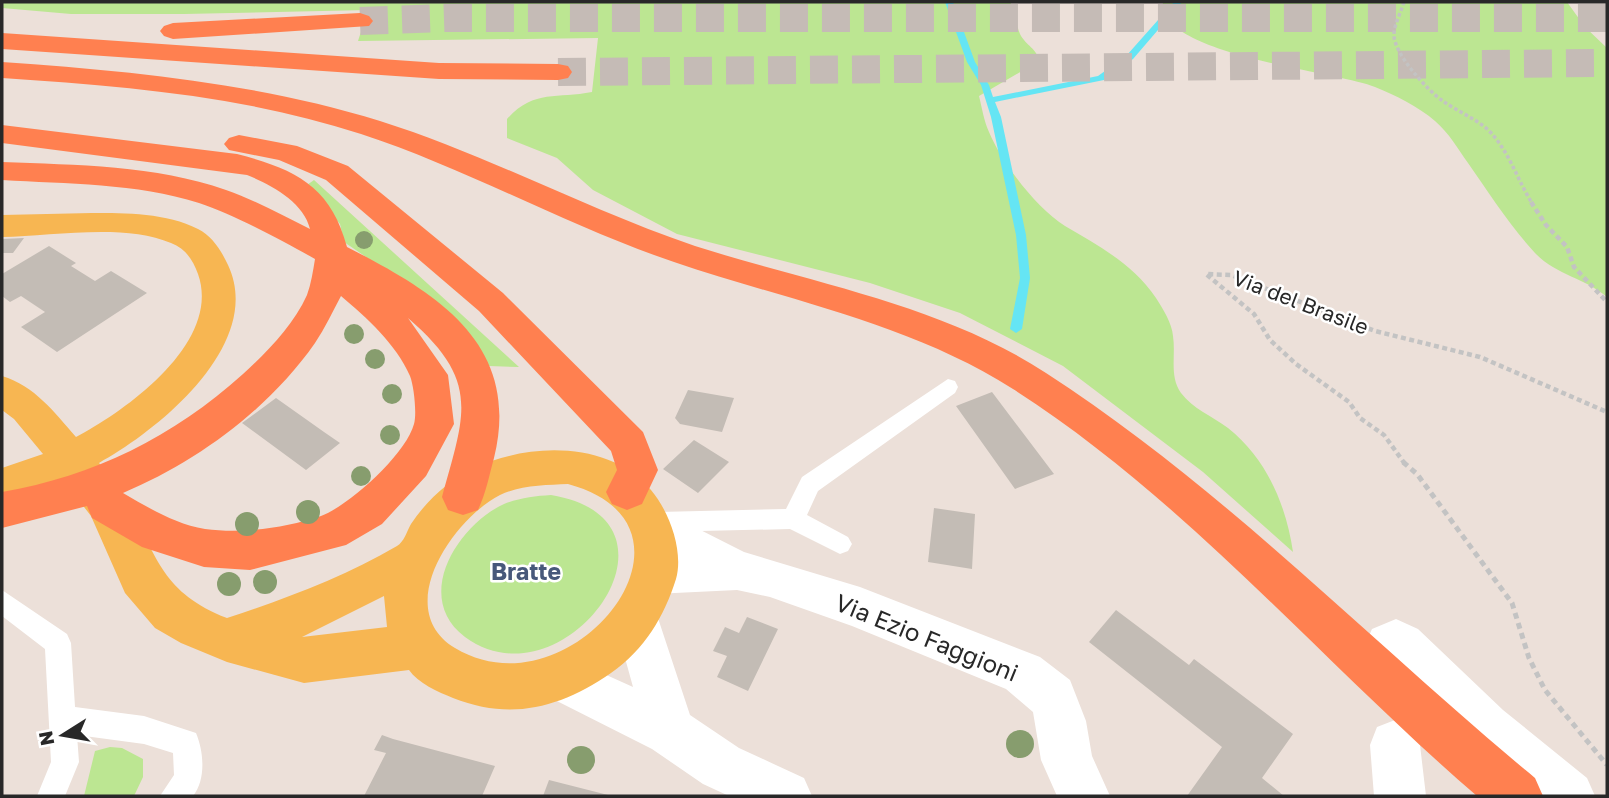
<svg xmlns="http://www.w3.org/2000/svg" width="1609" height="798" font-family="'Golos Text',sans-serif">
	<rect width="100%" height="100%" fill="#ece0d9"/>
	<path fill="#bce692" d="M 2,2 L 1010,2 C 1017,13 1015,23 1020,34 C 1026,46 1037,48 1039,61 L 979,96 C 982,108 984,121 989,132 C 1002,163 1036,208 1065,226 C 1099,246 1133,264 1156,298 C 1163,309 1172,323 1173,336 C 1176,356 1169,376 1181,393 C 1193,409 1212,416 1228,428 C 1266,458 1286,504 1293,552 L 1203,472 L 1063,366 L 960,313 L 870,283 L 677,234 L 593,190 L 557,158 L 507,138 L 507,119 C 534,89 557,99 592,92 L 598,38 L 358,41 L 368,10 L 184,14 L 71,14 L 2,8 Z
		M 1163,2 L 1567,2 L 1585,27 L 1607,48 L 1607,297 C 1585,278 1556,275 1535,253 C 1510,226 1489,193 1468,163 C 1458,149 1449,133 1435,121 C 1419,107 1395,95 1375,87 C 1336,71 1157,55 1163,2 Z
		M 314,180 L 519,367 L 489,366 L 422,295 L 344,242 L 340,224 L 307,185 Z
		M 551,495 C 703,520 564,710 465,637 C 412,597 458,525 504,504 C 519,498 535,496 551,495 Z
		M 110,747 L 122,748 L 143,759 L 143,777 L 134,796 L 84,796 L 95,751 Z"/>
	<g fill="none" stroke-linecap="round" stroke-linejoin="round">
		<path fill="#65e5f4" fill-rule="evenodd" d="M 945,2 L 953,2 L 975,62 L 989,85 L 993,97 L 1098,76 L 1127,55 L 1174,2 L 1182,2 L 1133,59 L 1104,80 L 995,102 L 1001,117 L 1026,235 L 1030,278 L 1022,329 L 1016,333 L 1010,329 L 1020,278 L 1016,235 L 991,117 L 981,85 L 967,62 Z"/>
	</g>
	<path fill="#c3bcb5" d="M 24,238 L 13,253 L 2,253 L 2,239 Z
		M 49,246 L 76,263 L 71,266 L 95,281 L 111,271 L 147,293 L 57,352 L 21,327 L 45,312 L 21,296 L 10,302 L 2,296 L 2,274 Z
		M 688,390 L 734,398 L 722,432 L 680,424 L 675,418 Z
		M 992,392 L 1054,474 L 1015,489 L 956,406 Z
		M 276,398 L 324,432 L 340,443 L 306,470 L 242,423 Z
		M 694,440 L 729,462 L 698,493 L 663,469 Z
		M 934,508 L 975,514 L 972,569 L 928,562 Z
		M 1116,610 L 1189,665 L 1194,659 L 1293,734 L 1262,778 L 1284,796 L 1187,796 L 1222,747 L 1089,642 Z
		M 747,617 L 778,629 L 748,691 L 717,677 L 727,656 L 713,651 L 725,627 L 739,633 Z
		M 382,735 L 393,739 L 495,766 L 482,796 L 364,796 L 386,753 L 374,750 Z
		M 549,780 L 608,795 L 608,796 L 543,796 Z"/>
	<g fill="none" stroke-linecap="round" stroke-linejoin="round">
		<path stroke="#c5bbb6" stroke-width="28" stroke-dasharray="28 14" stroke-linecap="butt" d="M 360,21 L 447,18 L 1607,18
			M 558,72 L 1607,63"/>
		<path stroke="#c3c3c3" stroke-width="3.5" stroke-dasharray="3.5 2.5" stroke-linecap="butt" d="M 1404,2 C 1401,12 1395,23 1394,33 C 1392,52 1428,91 1443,101 C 1458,112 1480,120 1492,134 C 1510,154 1518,181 1532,203"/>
		<path stroke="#c3c3c3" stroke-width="4.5" stroke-dasharray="5 3.5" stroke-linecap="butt" d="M 1531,202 L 1546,225 L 1567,247 L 1574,267 L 1607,302
			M 1405,464 L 1384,435 L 1360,418 L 1349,402 L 1296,364 L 1270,340 L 1254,314 L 1206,274 L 1231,275 L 1375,331 L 1480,357 L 1607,412"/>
		<path stroke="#c3c3c3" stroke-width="5" stroke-dasharray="6 4.5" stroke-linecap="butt" d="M 1403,462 L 1417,474 L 1512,603 L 1529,658 L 1545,690 L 1607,765"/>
		<path fill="#fff" fill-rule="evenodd" d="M 948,379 L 955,381 L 958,387 L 955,393 L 818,491 L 807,515 L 848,537 L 852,544 L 848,551 L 840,554 L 790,529 L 658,532 L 650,529 L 646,522 L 650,515 L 658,512 L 786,509 L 802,477 Z
			M 2,590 L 67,634 L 71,643 L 75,707 L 144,716 L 196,733 C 204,752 206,780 193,796 L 160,796 L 174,775 L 173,753 L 144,744 L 77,735 L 79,762 L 65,796 L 37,796 L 51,762 L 45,649 L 2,616 Z"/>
		<path fill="#fff" fill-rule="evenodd" d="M 649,504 L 744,552 L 860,587 L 1040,657 L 1070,680 L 1086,721 L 1092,756 L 1110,796 L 1057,796 L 1041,760 L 1033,712 L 1006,689 L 852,626 L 770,597 L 737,590 L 654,594 L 638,588 L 632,574 L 638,560 L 665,553 L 634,536 L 628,523 L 634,510 Z
			M 1396,619 L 1418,629 L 1503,710 L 1587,778 L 1595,796 L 1527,796 L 1452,730 L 1391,667 L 1372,661 L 1365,645 L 1372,629 Z
			M 1395,720 L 1413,727 L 1420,745 L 1426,796 L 1374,796 L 1370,745 L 1377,727 Z"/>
		<path fill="#fff" fill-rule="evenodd" d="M 637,597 L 653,603 L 690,715 L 739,748 L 804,778 L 812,796 L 729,796 L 703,784 L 652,749 L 545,695 L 538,678 L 545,661 L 562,655 L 633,687 L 614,618 L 621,603 Z"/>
		<path fill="#f7b652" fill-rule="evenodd" d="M 92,213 C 126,213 167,213 198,229 C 212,236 221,250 228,265 C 265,344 159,430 99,463 C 107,473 116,483 123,494 C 156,550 157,591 227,618 C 285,599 344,577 397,546 C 404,542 407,531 411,524 C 421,509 433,496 447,485 C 500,443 604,433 651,490 C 669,511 684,551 676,579 C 664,617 645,649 611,673 C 560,708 511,721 453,698 C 438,692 418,683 409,670 L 304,683 L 227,662 L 181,643 L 155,628 L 125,593 L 91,516 L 64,481 L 2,502 L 2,468 L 43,454 L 14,419 L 2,410 L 2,376 C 35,386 54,412 76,437 C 127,410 222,342 198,274 C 193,260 186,249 171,243 C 125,223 52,236 2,237 L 2,215 ZM 568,484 C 724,526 571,718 455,648 C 391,609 453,519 500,495 C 521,485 546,485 568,484 ZM 384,596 L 387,627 L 302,637 Z"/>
		<path fill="#ff8050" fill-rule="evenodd" d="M 360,13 L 369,16 L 373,21 L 369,26 L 173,39 L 164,36 L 160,31 L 164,26 L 173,23 Z
			M 2,33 L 439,63 L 558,64 L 568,66 L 572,72 L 568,78 L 558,80 L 439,79 L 2,49 Z
			M 2,62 C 130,71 257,83 380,121 C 488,155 588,210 695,246 C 814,284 940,304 1046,373 C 1224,488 1372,643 1535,778 L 1543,796 L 1477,796 C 1322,663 1187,500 1013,389 C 909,323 789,301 674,262 C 567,226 468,169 361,134 C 245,96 123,86 2,78 Z
			M 2,125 L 237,154 C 295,169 331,186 347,247 C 437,293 522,344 494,458 C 489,476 486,493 478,510 L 463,515 L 448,510 L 442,497 C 465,413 481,381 408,318 L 448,375 L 454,424 L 426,476 L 382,524 L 346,545 L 250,570 L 204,567 L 142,547 L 92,518 L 87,506 L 2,528 L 2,492 C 94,476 173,437 243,374 C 267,352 293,326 307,295 C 311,284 313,271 315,259 C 283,241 233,214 199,203 C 136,183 67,184 2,180 L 2,162 C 77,165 155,165 226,190 C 255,200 283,216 310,229 C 304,202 270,184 247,175 L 2,143 ZM 341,296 C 367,318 396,344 410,376 C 414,386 417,414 414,424 C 406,454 350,505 321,516 C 285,528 243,534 205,529 C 175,524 149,508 123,493 C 197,462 269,409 315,343 C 325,328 333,311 341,296 Z
			M 239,135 L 297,146 L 348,166 L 503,293 L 643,432 L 658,470 L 642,504 L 627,510 L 612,504 L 606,492 L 617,470 L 611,451 L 479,311 L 326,180 L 279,160 L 229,150 L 224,144 L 229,138 Z"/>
	</g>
	<g fill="#879d6e">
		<circle cx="364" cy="240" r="9"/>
		<circle cx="354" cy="334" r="10"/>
		<circle cx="375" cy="359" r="10"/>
		<circle cx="392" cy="394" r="10"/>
		<circle cx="390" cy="435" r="10"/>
		<circle cx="361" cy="476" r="10"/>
		<circle cx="308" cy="512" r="12"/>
		<circle cx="247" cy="524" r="12"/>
		<circle cx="265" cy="582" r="12"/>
		<circle cx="229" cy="584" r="12"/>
		<circle cx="1020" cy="744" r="14"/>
		<circle cx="581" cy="760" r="14"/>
	</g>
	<g text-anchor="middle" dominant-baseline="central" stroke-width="5" stroke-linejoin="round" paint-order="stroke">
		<g font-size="21" fill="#282828" stroke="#fff">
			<text transform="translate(1301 302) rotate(21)">Via del Brasile</text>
		</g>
		<g font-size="23" font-weight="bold" fill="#47587a" stroke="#fff">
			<text x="526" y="571">Bratte</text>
		</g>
		<g font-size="24" fill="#282828" stroke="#fff">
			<text transform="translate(927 637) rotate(22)">Via Ezio Faggioni</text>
		</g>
	</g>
	<rect width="1609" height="798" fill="none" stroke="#282828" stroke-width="7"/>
	<g transform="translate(63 735) rotate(259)" stroke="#ffffff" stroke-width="5" paint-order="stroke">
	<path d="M0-5L12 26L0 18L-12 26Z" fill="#282828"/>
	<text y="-10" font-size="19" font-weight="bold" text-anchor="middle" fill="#282828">N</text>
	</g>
</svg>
